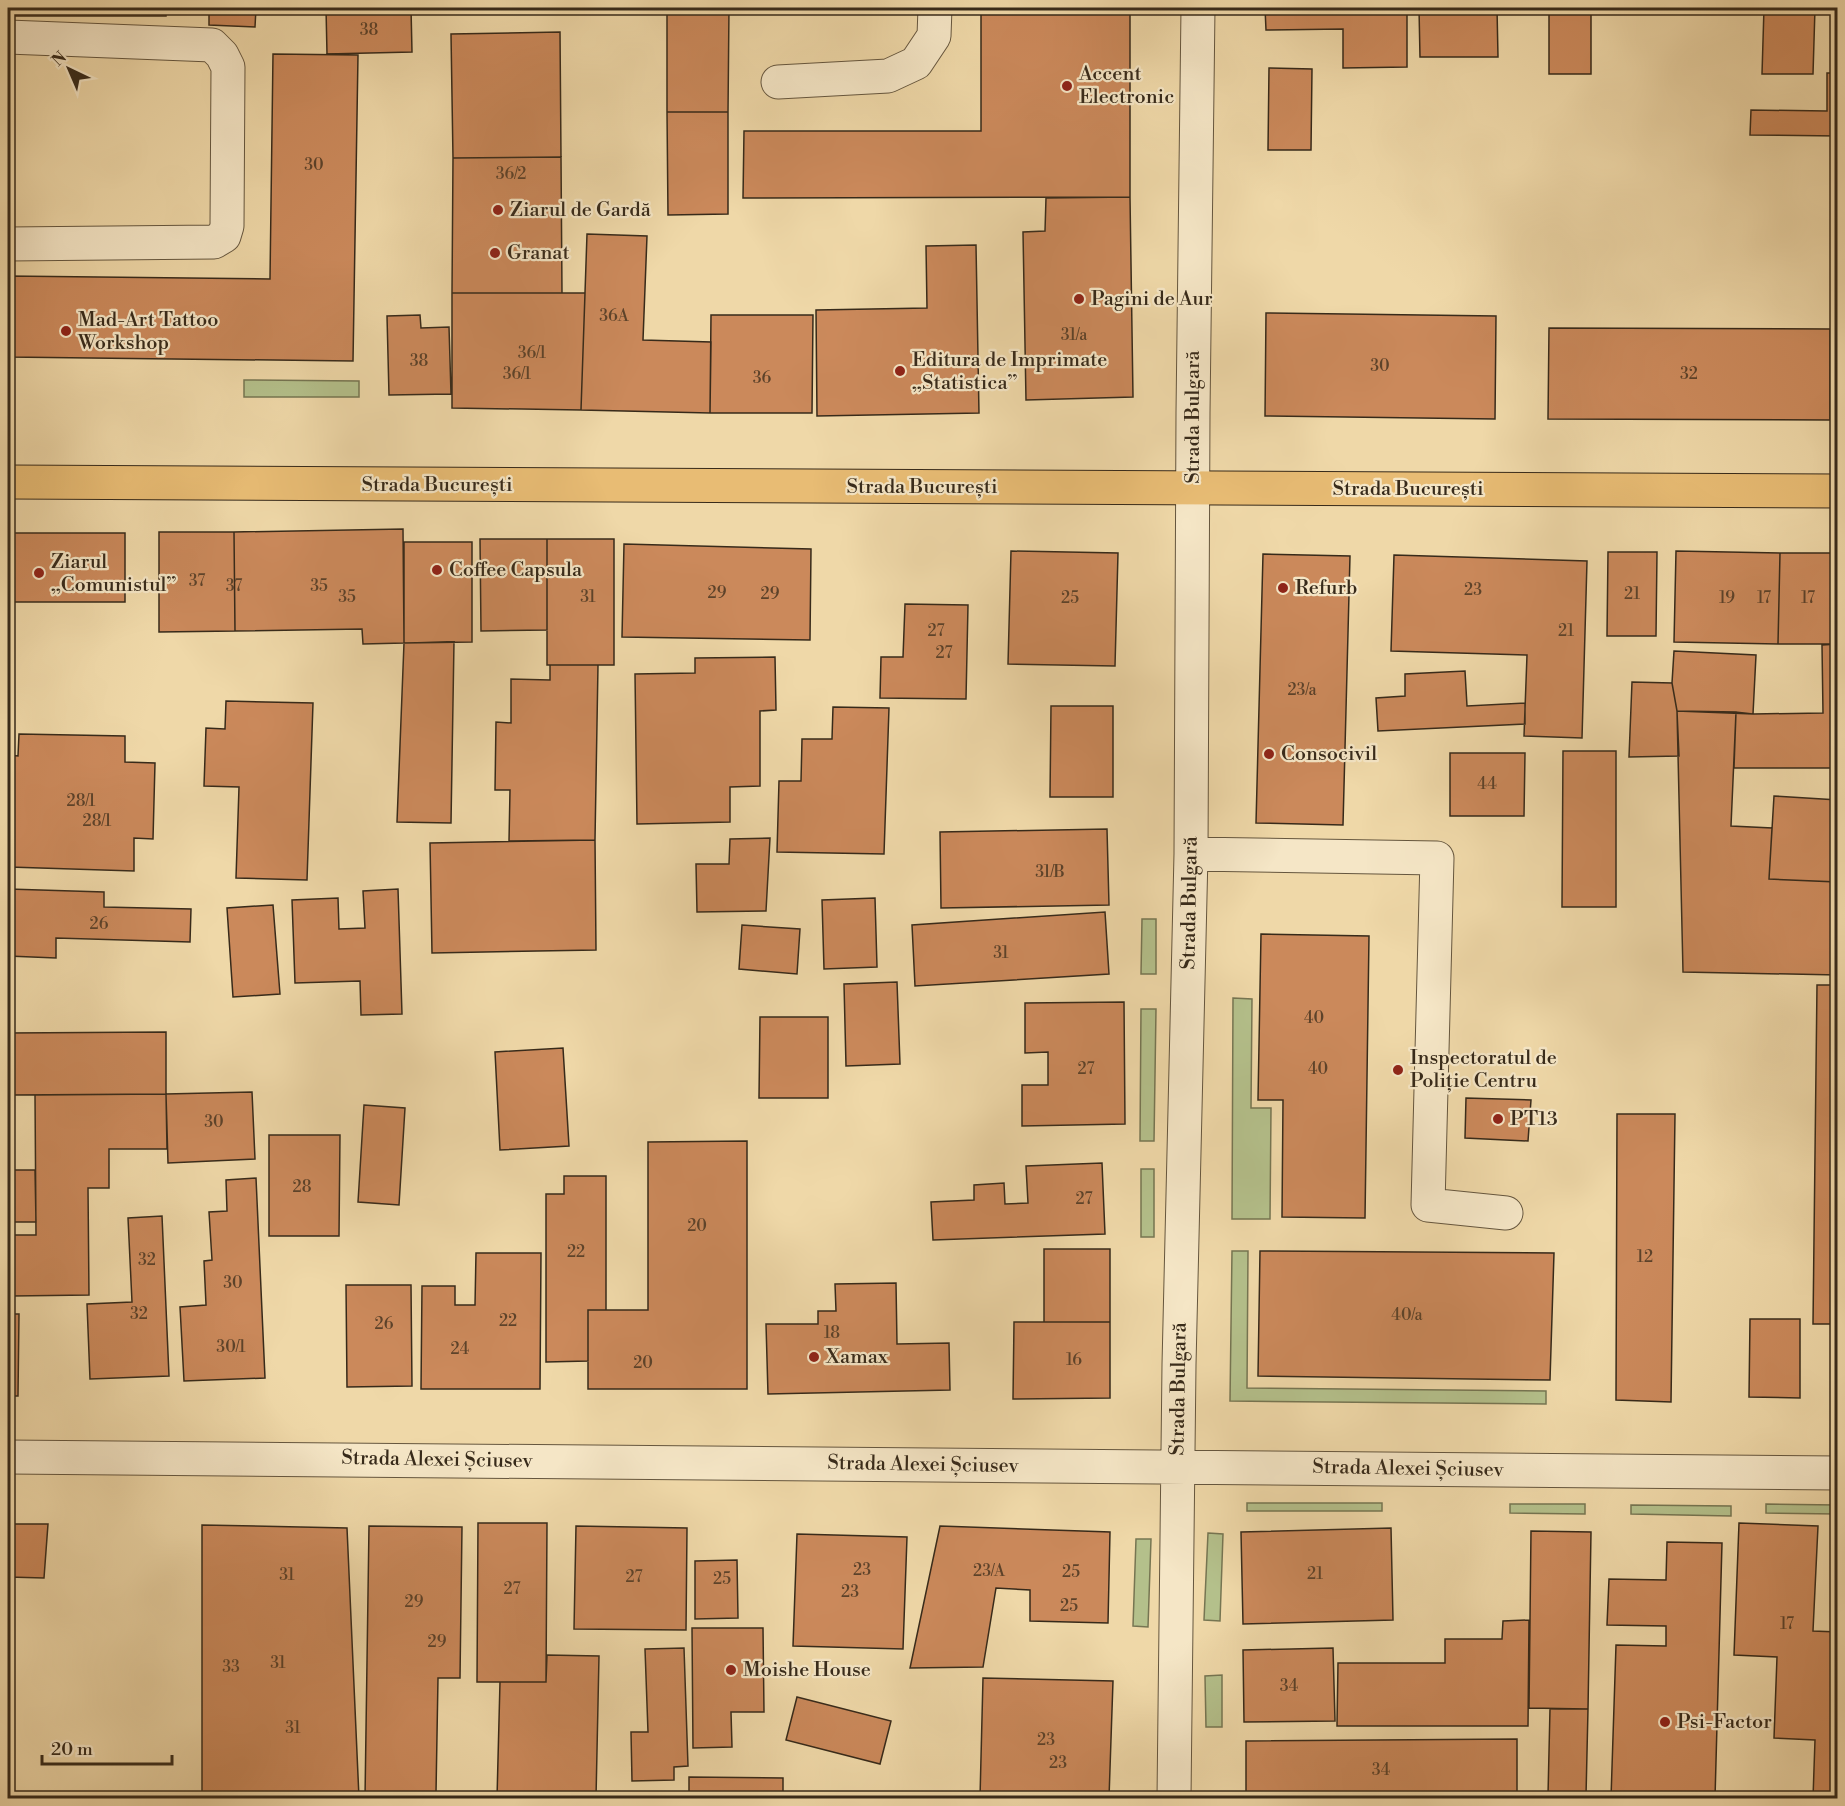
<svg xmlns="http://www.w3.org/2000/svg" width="1845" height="1806" font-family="'Libre Bodoni',serif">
	<rect width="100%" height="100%" fill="#efd8a8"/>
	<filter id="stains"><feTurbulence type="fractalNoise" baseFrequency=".00333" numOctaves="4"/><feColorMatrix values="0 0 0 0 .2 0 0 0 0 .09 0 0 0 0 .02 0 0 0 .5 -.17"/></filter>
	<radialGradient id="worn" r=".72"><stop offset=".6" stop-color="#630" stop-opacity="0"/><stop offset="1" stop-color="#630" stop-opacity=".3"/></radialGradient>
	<path fill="#b4c08b" stroke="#767552" stroke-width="1.5" d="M 244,380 L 359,381 L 359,397 L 244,397 Z
		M 1142,919 L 1156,919 L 1156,974 L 1141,974 Z
		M 1233,998 L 1252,999 L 1251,1108 L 1271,1108 L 1270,1219 L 1232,1219 Z
		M 1141,1009 L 1156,1009 L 1154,1141 L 1140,1141 Z
		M 1141,1169 L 1154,1169 L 1154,1237 L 1141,1237 Z
		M 1232,1251 L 1248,1251 L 1247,1388 L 1546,1391 L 1546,1404 L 1230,1401 Z
		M 1247,1503 L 1382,1503 L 1382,1511 L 1247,1511 Z
		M 1510,1504 L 1585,1504 L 1585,1514 L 1510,1513 Z
		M 1766,1504 L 1837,1505 L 1837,1514 L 1766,1513 Z
		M 1631,1505 L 1731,1506 L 1731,1516 L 1631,1514 Z
		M 1208,1533 L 1223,1534 L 1220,1621 L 1204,1620 Z
		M 1136,1539 L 1151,1539 L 1148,1627 L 1133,1626 Z
		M 1222,1675 L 1222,1727 L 1206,1727 L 1205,1676 Z"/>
	<path fill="#cb895b" stroke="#372a1a" stroke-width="1.5" d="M 8,8 L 166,8 L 166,16 L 8,16 Z
		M 209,8 L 256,8 L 255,27 L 209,25 Z
		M 326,8 L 411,8 L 412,52 L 327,54 Z
		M 667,8 L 729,8 L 728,112 L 667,112 Z
		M 981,8 L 1130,8 L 1130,197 L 743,198 L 744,131 L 981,131 Z
		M 1265,8 L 1407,8 L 1407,67 L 1343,68 L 1343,29 L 1266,30 Z
		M 1419,8 L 1497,8 L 1498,57 L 1420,57 Z
		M 1549,8 L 1591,8 L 1591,74 L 1549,74 Z
		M 1764,8 L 1815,8 L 1813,74 L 1762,74 Z
		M 560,32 L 561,157 L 453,158 L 451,34 Z
		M 273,54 L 358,55 L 353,361 L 8,357 L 8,276 L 270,279 Z
		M 1269,68 L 1312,69 L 1311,150 L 1268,150 Z
		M 1827,73 L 1838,73 L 1838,136 L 1750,135 L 1751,110 L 1827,111 Z
		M 667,112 L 728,112 L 728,214 L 668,215 Z
		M 561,157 L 562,293 L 452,293 L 453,158 Z
		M 1130,197 L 1133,397 L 1026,400 L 1023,232 L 1045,231 L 1046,198 Z
		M 587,234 L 647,236 L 643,340 L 711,342 L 710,413 L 581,410 Z
		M 976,245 L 979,413 L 817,416 L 816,310 L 927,308 L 926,246 Z
		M 452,293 L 585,293 L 581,410 L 452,408 Z
		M 1266,313 L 1496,316 L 1495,419 L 1265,416 Z
		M 420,315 L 421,328 L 449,327 L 451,394 L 389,395 L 387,316 Z
		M 711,315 L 813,315 L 812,413 L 710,413 Z
		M 1549,328 L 1830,329 L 1830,420 L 1548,419 Z
		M 1830,329 L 1838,329 L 1838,420 L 1830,420 Z
		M 403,529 L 404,643 L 363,644 L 362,629 L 235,631 L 234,532 Z
		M 159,532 L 234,532 L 235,631 L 159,632 Z
		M 8,533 L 125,533 L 125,602 L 8,602 Z
		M 480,539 L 547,539 L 547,630 L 481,631 Z
		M 547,539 L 614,539 L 614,665 L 547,665 Z
		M 404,542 L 472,542 L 472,642 L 404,643 Z
		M 624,544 L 811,549 L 810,640 L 622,637 Z
		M 1011,551 L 1118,553 L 1115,666 L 1008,664 Z
		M 1676,551 L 1780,553 L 1778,644 L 1674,642 Z
		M 1608,552 L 1657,552 L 1656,636 L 1607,636 Z
		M 1780,553 L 1838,553 L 1838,644 L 1778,644 Z
		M 1263,554 L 1350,556 L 1343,825 L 1256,823 Z
		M 1394,555 L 1587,561 L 1582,738 L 1524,736 L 1527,655 L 1391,651 Z
		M 905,604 L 968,605 L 966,699 L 880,698 L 881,657 L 903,657 Z
		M 454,642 L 451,823 L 397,822 L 404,643 Z
		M 1838,644 L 1838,768 L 1734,768 L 1736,712 L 1753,714 L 1823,713 L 1822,645 Z
		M 1674,651 L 1756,655 L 1753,714 L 1677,711 L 1672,683 Z
		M 775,657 L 776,710 L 760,711 L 760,786 L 730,787 L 730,822 L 637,824 L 635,674 L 695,673 L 695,658 Z
		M 550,665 L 598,665 L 595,840 L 509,841 L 510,790 L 495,790 L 496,722 L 511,723 L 511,679 L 550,680 Z
		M 1465,671 L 1467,706 L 1525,703 L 1525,724 L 1378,731 L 1376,698 L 1405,696 L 1405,674 Z
		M 1632,682 L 1672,683 L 1677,711 L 1679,756 L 1629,757 Z
		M 226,701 L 313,703 L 307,880 L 236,878 L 239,787 L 204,786 L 206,728 L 225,729 Z
		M 1051,706 L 1113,706 L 1113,797 L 1050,797 Z
		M 833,707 L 889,708 L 884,854 L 777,852 L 779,781 L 801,781 L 802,739 L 832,739 Z
		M 1677,711 L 1736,712 L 1731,826 L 1772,828 L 1769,879 L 1838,882 L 1838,975 L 1683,972 Z
		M 19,734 L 125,736 L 125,762 L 155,763 L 153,839 L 134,838 L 134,871 L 9,867 L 8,755 L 18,756 Z
		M 1563,751 L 1616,751 L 1616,907 L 1562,907 Z
		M 1450,753 L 1525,753 L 1524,816 L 1450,816 Z
		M 1774,796 L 1838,800 L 1836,882 L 1769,879 Z
		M 1107,829 L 1109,905 L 941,908 L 940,832 Z
		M 770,838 L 766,911 L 697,912 L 696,864 L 729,864 L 730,839 Z
		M 595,840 L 596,950 L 432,953 L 430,843 Z
		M 8,889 L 104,892 L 104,907 L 191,909 L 190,942 L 56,938 L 56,958 L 8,956 Z
		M 398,889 L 402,1014 L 361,1015 L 360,981 L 295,983 L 292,900 L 338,898 L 339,929 L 365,928 L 363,891 Z
		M 875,898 L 877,967 L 824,969 L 822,900 Z
		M 273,905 L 280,994 L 233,997 L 227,908 Z
		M 1105,912 L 1109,974 L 915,986 L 912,925 Z
		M 742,925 L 800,929 L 797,974 L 739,969 Z
		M 1261,934 L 1369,936 L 1365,1218 L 1282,1217 L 1283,1100 L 1258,1100 Z
		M 897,982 L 900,1064 L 846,1066 L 844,984 Z
		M 1817,985 L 1838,985 L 1838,1324 L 1813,1324 Z
		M 1124,1002 L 1125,1124 L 1022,1126 L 1022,1085 L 1048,1085 L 1048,1052 L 1025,1053 L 1025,1003 Z
		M 760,1017 L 828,1017 L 828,1098 L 759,1098 Z
		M 166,1032 L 166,1094 L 8,1095 L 8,1033 Z
		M 563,1048 L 569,1146 L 500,1150 L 495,1052 Z
		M 252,1092 L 255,1159 L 168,1163 L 166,1094 Z
		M 166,1094 L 167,1149 L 109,1149 L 109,1188 L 88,1188 L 89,1295 L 12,1296 L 13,1235 L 36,1235 L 35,1095 Z
		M 1466,1098 L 1531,1100 L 1528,1141 L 1465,1138 Z
		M 364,1105 L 405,1108 L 399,1205 L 358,1202 Z
		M 1617,1114 L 1675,1114 L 1671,1402 L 1616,1400 Z
		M 269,1135 L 340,1135 L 339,1236 L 269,1236 Z
		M 747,1141 L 747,1389 L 588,1389 L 588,1310 L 648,1310 L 648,1142 Z
		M 1102,1163 L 1105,1234 L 933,1240 L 931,1202 L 974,1200 L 974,1185 L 1004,1183 L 1005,1204 L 1028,1203 L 1026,1166 Z
		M 8,1170 L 35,1170 L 36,1222 L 8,1222 Z
		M 564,1176 L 606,1176 L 606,1310 L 588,1310 L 588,1361 L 546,1362 L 546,1194 L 564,1194 Z
		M 256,1178 L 265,1378 L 184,1381 L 180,1307 L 206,1305 L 204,1261 L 212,1260 L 209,1212 L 227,1211 L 226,1180 Z
		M 162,1216 L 169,1376 L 90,1379 L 87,1304 L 132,1302 L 128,1218 Z
		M 1044,1249 L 1110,1249 L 1110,1322 L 1044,1322 Z
		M 1260,1251 L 1554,1253 L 1550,1380 L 1258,1376 Z
		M 476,1253 L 541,1253 L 540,1389 L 421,1389 L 422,1286 L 455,1286 L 455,1305 L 475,1305 Z
		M 896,1283 L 897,1344 L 949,1343 L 950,1390 L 768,1394 L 766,1324 L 818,1324 L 818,1311 L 836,1311 L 835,1284 Z
		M 346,1285 L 411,1285 L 412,1386 L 347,1387 Z
		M 8,1314 L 19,1314 L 18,1396 L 8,1396 Z
		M 1750,1319 L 1800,1319 L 1800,1398 L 1749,1397 Z
		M 1014,1322 L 1110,1322 L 1110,1398 L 1013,1399 Z
		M 478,1523 L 547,1523 L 546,1682 L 477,1682 Z
		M 1739,1523 L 1818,1526 L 1813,1631 L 1838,1632 L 1838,1798 L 1813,1798 L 1815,1740 L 1774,1738 L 1777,1657 L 1734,1655 Z
		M 8,1524 L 48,1524 L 44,1578 L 8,1577 Z
		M 202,1525 L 347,1528 L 359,1798 L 202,1798 Z
		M 369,1526 L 462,1527 L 460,1678 L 438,1678 L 436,1793 L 427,1793 L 427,1798 L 365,1798 Z
		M 576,1526 L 687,1528 L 686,1630 L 574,1629 Z
		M 940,1526 L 1110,1532 L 1108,1623 L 1030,1621 L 1030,1590 L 996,1588 L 983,1667 L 910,1668 Z
		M 1391,1528 L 1393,1620 L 1243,1624 L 1241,1532 Z
		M 1531,1531 L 1591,1532 L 1588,1709 L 1529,1708 Z
		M 797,1534 L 907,1537 L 903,1649 L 793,1646 Z
		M 1667,1542 L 1722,1543 L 1715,1798 L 1611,1798 L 1616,1645 L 1666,1646 L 1666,1626 L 1607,1625 L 1609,1579 L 1666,1580 Z
		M 737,1560 L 738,1618 L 695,1619 L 695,1561 Z
		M 1529,1620 L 1528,1726 L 1337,1726 L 1338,1663 L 1445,1663 L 1445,1639 L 1502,1639 L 1503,1621 Z
		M 692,1628 L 763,1628 L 764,1712 L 731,1712 L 732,1747 L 693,1748 Z
		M 684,1648 L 688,1766 L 674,1767 L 674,1780 L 632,1781 L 631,1732 L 648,1732 L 645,1649 Z
		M 1333,1648 L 1335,1721 L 1244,1722 L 1243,1650 Z
		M 547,1655 L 599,1656 L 596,1798 L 497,1798 L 500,1682 L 546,1682 Z
		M 983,1678 L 1113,1681 L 1109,1798 L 980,1798 Z
		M 797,1697 L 891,1721 L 880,1764 L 786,1740 Z
		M 1550,1709 L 1588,1709 L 1586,1796 L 1548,1795 Z
		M 1517,1739 L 1517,1798 L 1246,1798 L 1246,1741 Z
		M 689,1777 L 783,1778 L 783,1798 L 689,1798 Z"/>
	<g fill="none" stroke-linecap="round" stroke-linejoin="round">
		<defs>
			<path id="minor" d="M 8,37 L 212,45 L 222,55 L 228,67 L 227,226 L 224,236 L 214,242 L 8,244
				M 778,82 L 888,76 L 916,63 L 934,36 L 935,8
				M 1191,854 L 1437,858 L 1428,1205 L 1506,1213
				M 8,1457 L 1838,1473
				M 1174,1798 L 1179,1365 L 1191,854 L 1193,413 L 1198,8"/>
			<path id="major" d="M 8,482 L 1838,491"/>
		</defs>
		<use href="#minor" stroke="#65563e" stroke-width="35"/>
		<use href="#major" stroke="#372a1a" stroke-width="35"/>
		<use href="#minor" stroke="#f5e6c6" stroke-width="33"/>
		<use href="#major" stroke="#e8bc74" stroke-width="33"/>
	</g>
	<g fill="#8f2418" stroke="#f5e6c6" stroke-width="2">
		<circle cx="1067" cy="86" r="6"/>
		<circle cx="498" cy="210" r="6"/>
		<circle cx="495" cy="253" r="6"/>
		<circle cx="1079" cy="299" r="6"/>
		<circle cx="66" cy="331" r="6"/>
		<circle cx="900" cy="371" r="6"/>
		<circle cx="437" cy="570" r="6"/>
		<circle cx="39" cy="573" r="6"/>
		<circle cx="1283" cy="588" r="6"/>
		<circle cx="1269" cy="754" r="6"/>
		<circle cx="1398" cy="1070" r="6"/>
		<circle cx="1498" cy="1119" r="6"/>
		<circle cx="814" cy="1357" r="6"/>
		<circle cx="731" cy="1670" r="6"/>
		<circle cx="1665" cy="1722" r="6"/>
	</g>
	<g text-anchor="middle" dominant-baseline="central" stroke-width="4.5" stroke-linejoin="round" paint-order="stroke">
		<g font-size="16" fill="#5c422a">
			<text x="369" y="30">38</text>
			<text x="314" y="165">30</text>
			<text x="511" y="174">36/2</text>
			<text x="614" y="316">36A</text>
			<text x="1074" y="335">31/a</text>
			<text x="532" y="353">36/1</text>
			<text x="419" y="361">38</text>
			<text x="1380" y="366">30</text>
			<text x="517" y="374">36/1</text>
			<text x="1689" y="374">32</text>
			<text x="762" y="378">36</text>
			<text x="197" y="581">37</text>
			<text x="234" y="586">37</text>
			<text x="319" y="586">35</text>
			<text x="1473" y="590">23</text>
			<text x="717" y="593">29</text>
			<text x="770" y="594">29</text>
			<text x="1632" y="594">21</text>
			<text x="347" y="597">35</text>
			<text x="588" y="597">31</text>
			<text x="1070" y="598">25</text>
			<text x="1727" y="598">19</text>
			<text x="1764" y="598">17</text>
			<text x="1808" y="598">17</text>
			<text x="936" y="631">27</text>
			<text x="1566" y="631">21</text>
			<text x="944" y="653">27</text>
			<text x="1302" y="690">23/a</text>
			<text x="1487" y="784">44</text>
			<text x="81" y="801">28/1</text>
			<text x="97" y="821">28/1</text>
			<text x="1050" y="872">31/B</text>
			<text x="99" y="924">26</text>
			<text x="1001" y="953">31</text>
			<text x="1314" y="1018">40</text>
			<text x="1086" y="1069">27</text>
			<text x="1318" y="1069">40</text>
			<text x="214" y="1122">30</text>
			<text x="302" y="1187">28</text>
			<text x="1084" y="1199">27</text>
			<text x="697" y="1226">20</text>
			<text x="576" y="1252">22</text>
			<text x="1645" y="1257">12</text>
			<text x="147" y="1260">32</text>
			<text x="233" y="1283">30</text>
			<text x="139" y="1314">32</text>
			<text x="1407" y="1315">40/a</text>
			<text x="508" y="1321">22</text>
			<text x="384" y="1324">26</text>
			<text x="832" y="1333">18</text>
			<text x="231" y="1347">30/1</text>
			<text x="460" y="1349">24</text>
			<text x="1074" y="1360">16</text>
			<text x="643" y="1363">20</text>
			<text x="862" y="1570">23</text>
			<text x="989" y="1571">23/A</text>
			<text x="1071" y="1572">25</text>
			<text x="1315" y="1574">21</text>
			<text x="287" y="1575">31</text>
			<text x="634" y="1577">27</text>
			<text x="722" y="1579">25</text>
			<text x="512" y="1589">27</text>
			<text x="850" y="1592">23</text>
			<text x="414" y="1602">29</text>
			<text x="1069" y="1606">25</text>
			<text x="1787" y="1624">17</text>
			<text x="437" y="1642">29</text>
			<text x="278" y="1663">31</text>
			<text x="231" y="1667">33</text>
			<text x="1289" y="1686">34</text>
			<text x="293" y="1728">31</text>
			<text x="1046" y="1740">23</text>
			<text x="1058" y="1763">23</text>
			<text x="1381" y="1770">34</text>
		</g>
		<g font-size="20" fill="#372a1a" stroke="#f5e6c6" text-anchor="start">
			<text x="1079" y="74">Accent<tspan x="1079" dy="23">Electronic</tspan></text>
			<text x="510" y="210">Ziarul de Gardă</text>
			<text x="507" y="253">Granat</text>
			<text x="1091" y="299">Pagini de Aur</text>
			<text x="78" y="320">Mad-Art Tattoo<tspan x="78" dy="23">Workshop</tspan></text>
			<text x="912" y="360">Editura de Imprimate<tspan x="912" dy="23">„Statistica”</tspan></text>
			<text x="51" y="562">Ziarul<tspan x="51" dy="23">„Comunistul”</tspan></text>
			<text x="449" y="570">Coffee Capsula</text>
			<text x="1295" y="588">Refurb</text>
			<text x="1281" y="754">Consocivil</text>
			<text x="1410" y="1058">Inspectoratul de<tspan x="1410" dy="23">Poliție Centru</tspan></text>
			<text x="1510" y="1119">PT13</text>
			<text x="826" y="1357">Xamax</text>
			<text x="743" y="1670">Moishe House</text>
			<text x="1677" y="1722">Psi-Factor</text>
		</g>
		<g font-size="20" fill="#372a1a" stroke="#f5e6c6">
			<text transform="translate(1193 417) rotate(-90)">Strada Bulgară</text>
			<text x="437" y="485">Strada București</text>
			<text x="922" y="487">Strada București</text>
			<text x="1408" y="489">Strada București</text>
			<text transform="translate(1190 903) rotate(-89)">Strada Bulgară</text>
			<text transform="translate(1179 1389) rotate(-89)">Strada Bulgară</text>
			<text transform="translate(437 1460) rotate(1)">Strada Alexei Șciusev</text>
			<text transform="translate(923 1465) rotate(1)">Strada Alexei Șciusev</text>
			<text transform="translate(1408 1469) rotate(1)">Strada Alexei Șciusev</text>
		</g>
	</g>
	<rect width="1845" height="1806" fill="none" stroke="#efd8a8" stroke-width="30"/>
	<rect x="9" y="9" width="1827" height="1788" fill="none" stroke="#372a1a" stroke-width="3"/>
	<rect x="15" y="15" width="1815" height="1776" fill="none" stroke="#372a1a" stroke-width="1.5"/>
	<g transform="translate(69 69) rotate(316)" stroke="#f5e6c6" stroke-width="4.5" paint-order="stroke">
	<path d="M0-4.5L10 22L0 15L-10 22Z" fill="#372a1a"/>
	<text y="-9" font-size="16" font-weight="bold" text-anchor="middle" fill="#372a1a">N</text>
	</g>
	<path d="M42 1755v9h130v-9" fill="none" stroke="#372a1a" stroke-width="3"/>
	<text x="51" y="1755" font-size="18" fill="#372a1a" stroke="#f5e6c6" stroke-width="4.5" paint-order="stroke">20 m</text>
	<rect width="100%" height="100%" filter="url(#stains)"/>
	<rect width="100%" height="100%" fill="url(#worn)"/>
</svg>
